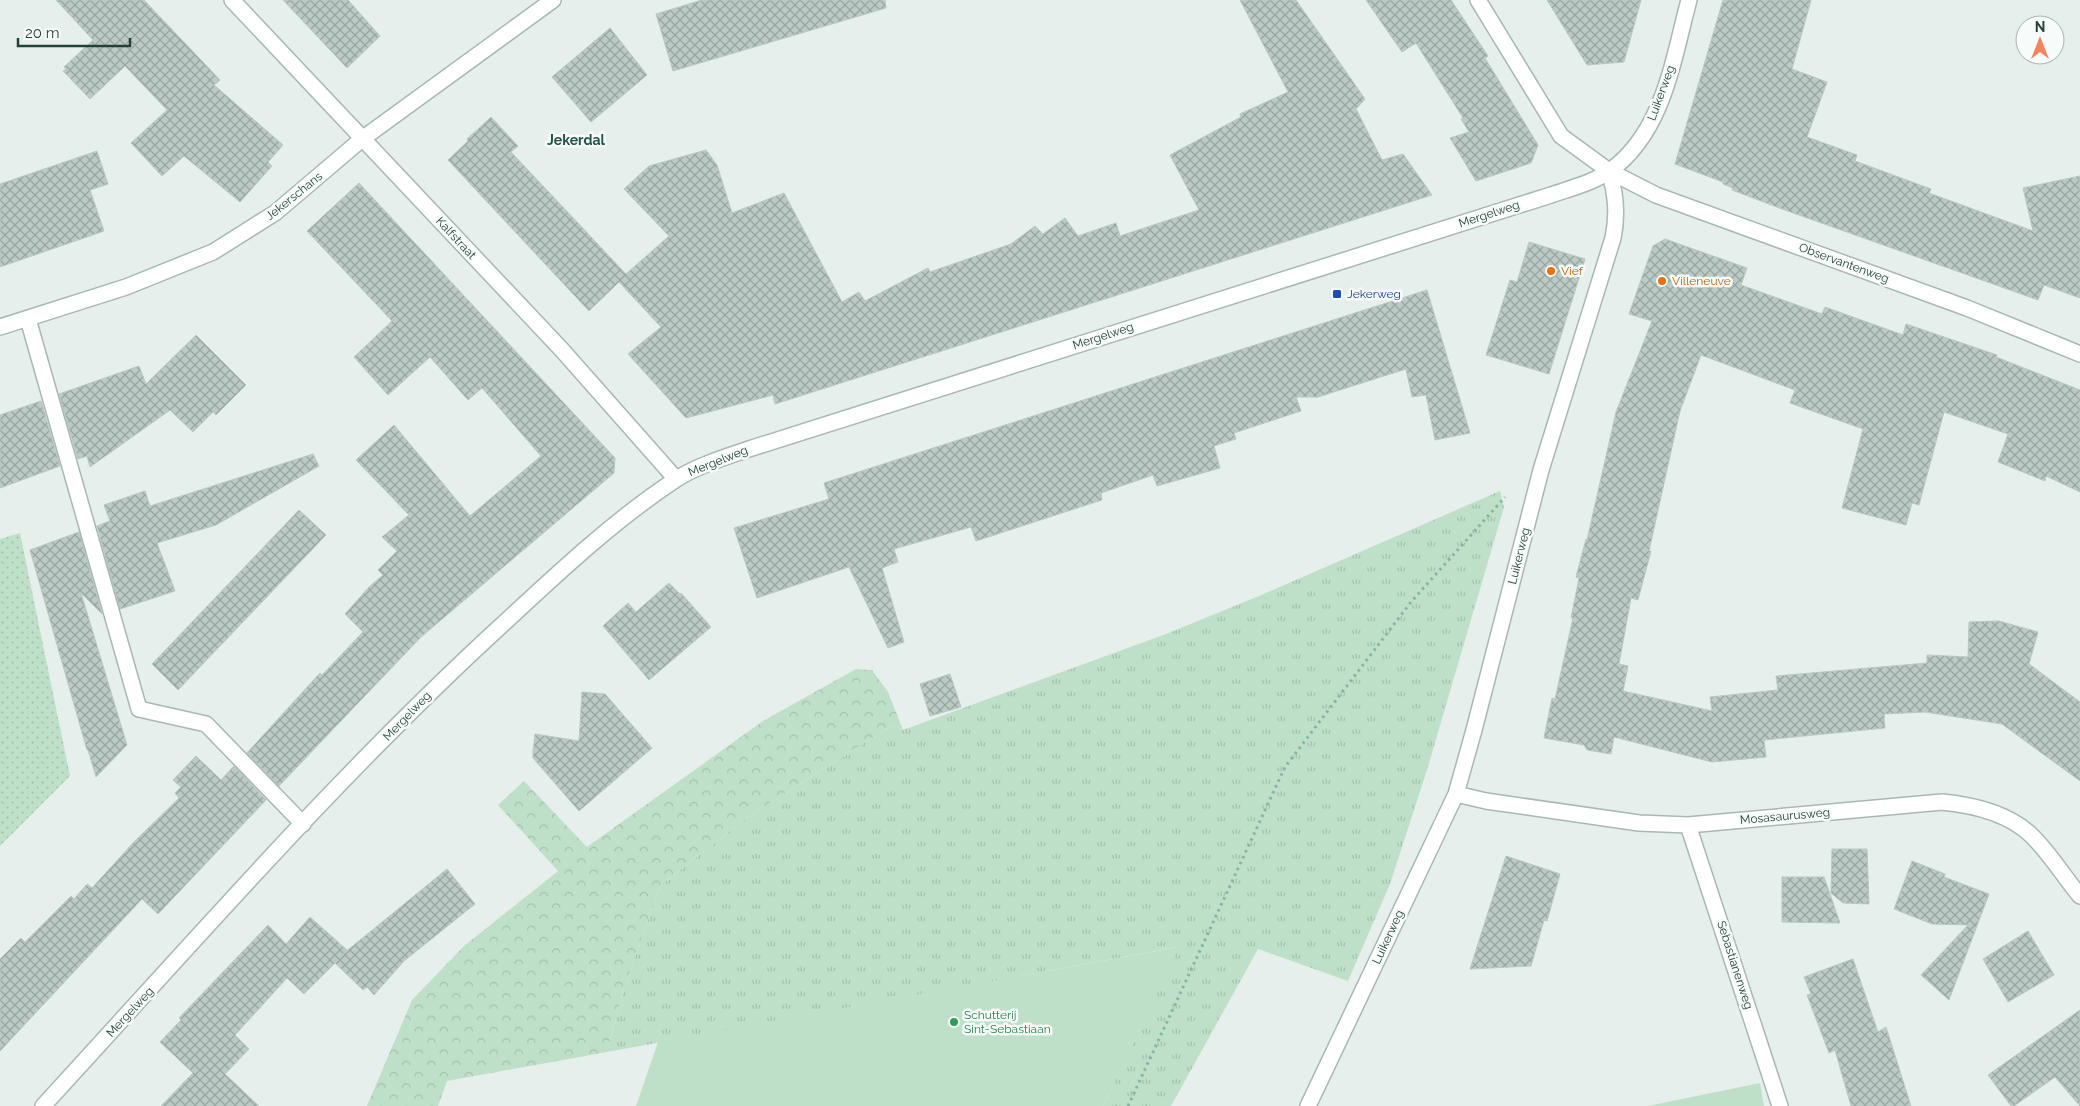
<svg xmlns="http://www.w3.org/2000/svg" width="2080" height="1106" font-family="Raleway,sans-serif">
<style>
.grass{fill:url(#grass-tufts)}
.forest{fill:url(#forest-crowns)}
.park{fill:url(#park-dots)}
.garden{fill:#bfe0c8}
.building{fill:url(#building-cross-hatch);stroke:#b8c9c2}
.lines{fill:none;stroke-linecap:round;stroke-linejoin:round}
.minor-casing{stroke:#a8b8b2;stroke-width:18}
.path{stroke:#86b3a5;stroke-width:3;stroke-dasharray:2.5 4;stroke-linecap:butt}
.minor{stroke:#fff;stroke-width:15}
.food-dot{fill:#e8710a;stroke:#f7fbf9;stroke-width:2}
.transit-dot{fill:#1a4fb4;stroke:#f7fbf9;stroke-width:2}
.leisure-dot{fill:#2e9e5b;stroke:#f7fbf9;stroke-width:2}
.labels{text-anchor:middle;dominant-baseline:central;stroke-width:5;stroke-linejoin:round;paint-order:stroke}
.street-label{font-size:12px;fill:#24423a;stroke:#f7fbf9}
.food-label{font-size:12px;fill:#c56008;stroke:#f7fbf9;text-anchor:start}
.transit-label{font-size:12px;fill:#164399;stroke:#f7fbf9;text-anchor:start}
.leisure-label{font-size:12px;fill:#27864d;stroke:#f7fbf9;text-anchor:start}
.neighbourhood-label{font-size:14px;font-weight:bold;fill:#1f5548;stroke:#f7fbf9}
</style>
<defs>
<pattern id="grass-tufts" width="24" height="20" patternUnits="userSpaceOnUse" patternTransform="scale(1.25)"><rect width="24" height="20" fill="#bfe0c8"/><path d="M3 7l-1-3M5 7V3M7 7l1-3M15 17l-1-3M17 17v-4M19 17l1-3" fill="none" stroke="#a4c1ad"/></pattern>
<pattern id="forest-crowns" width="20" height="18" patternUnits="userSpaceOnUse" patternTransform="scale(1.25)"><rect width="20" height="18" fill="#bfe0c8"/><path d="M2 6a3 3 0 1 1 6 0M12 15a3 3 0 1 1 6 0" fill="none" stroke="#a4c1ad"/></pattern>
<pattern id="park-dots" width="8" height="8" patternUnits="userSpaceOnUse" patternTransform="scale(1.25)"><rect width="8" height="8" fill="#bfe0c8"/><path d="M2 2h.1M6 6h.1" fill="none" stroke="#a4c1ad" stroke-width="1.8" stroke-linecap="round"/></pattern>
<pattern id="building-cross-hatch" width="8" height="8" patternUnits="userSpaceOnUse" patternTransform="scale(1.25)"><rect width="8" height="8" fill="#bbcac4"/><path d="M0 0l8 8M0 8l8-8" fill="none" stroke="#98a6a0"/></pattern>
</defs>
<rect width="100%" height="100%" fill="#e6efeb"/>
<path class="grass" d="M1500,491l4,16 -77,263 -37,114 -42,97 -90,-32 -87,157h-68l75,-159 -571,105 16,-61 37,-105 89,-70 144,-91 10,5 263,-96 93,-38z"/>
<path class="forest" d="M856,669l16,1 16,22 15,38 -10,-5 -144,91 -89,70 -37,105 -16,61 -160,29 -9,25h-71l45,-106 52,-54 94,-75 -60,-66 26,-24 63,66 176,-126z"/>
<path class="park" d="M20,533l50,243 -70,70v-307z"/>
<path class="garden" d="M1179,947l-76,159h-467l22,-64z
M1760,1083l4,23h-116z"/>
<path class="building" d="M56,0h88l76,80 -6,5 69,60 -15,17 4,4 -32,36 -56,-46 -22,20 -31,-33 36,-33 -42,-44 -35,33 -27,-28 3,-2 -2,-2 29,-27z
M283,0h65l32,36 -33,32z
M702,0h183l1,8 -213,63 -17,-57z
M1240,0h56l69,99 -9,10 26,51 21,-6 29,41 -657,209 -2,-9 -87,23 -58,-64 33,-27 -42,-45 -30,29 -141,-151 20,-19 -1,-2 24,-22 27,29 -7,6 115,122 43,-38 -45,-47 25,-23 57,-16 11,15 15,48 52,-20 58,109 17,-10 6,9 63,-33 2,4 81,-28 24,-18 8,8 22,-16 13,18 38,-13 4,13 79,-26 -29,-55 71,-38 -1,-3 48,-22z
M1366,0h85l37,56 -3,2 53,87 -7,18 -55,18 -26,-43 19,-6 -8,-13 2,-1 -47,-75 -14,9z
M1547,0h94l-17,62 -37,3z
M1723,0h88l-19,69 35,13 -20,55 50,18 -2,6 76,28 -2,4 104,38 -10,-43 57,-12v122l-36,-13 -6,15 -256,-91 -50,-19 1,-2 -10,-4v-2l-48,-18z
M610,28l37,47 -56,47 -39,-45z
M97,151l11,33 -18,6 14,41 -104,36v-83z
M359,183l256,275 -1,15 -193,164 -142,149 -32,-33 73,-80 2,2 41,-43 -18,-18 24,-27 14,-12 -5,-5 19,-19 -15,-14 27,-22 -53,-55 38,-35 76,91 71,-60 -59,-68 -14,12 -38,-43 -42,38 -34,-38 38,-36 -85,-90z
M1665,239l82,29 -6,17 81,29 3,-7 78,28 3,-11 91,31 -1,2 84,33v102l-34,-16 -1,5 -47,-19 10,-28 -64,-22 -25,93 -7,-2 -6,22 -64,-17 21,-79 -73,-26 5,-13 -94,-35 -21,56 -31,140h2l-13,49 -7,-2 -12,66 9,2 -5,25 89,20 -2,-14 68,-7 -2,-14 151,-13v-8l41,2 1,-35 30,-1 39,11 -9,32 51,38v79l-78,-57 -77,-12 -41,2 1,14 -121,12 2,17 -54,5 -98,-25 -3,17 -24,-4 -3,-5 -40,-7 8,-40 3,1 18,-81h-2l8,-40 -3,-1 10,-38 1,1 29,-128 36,-91 -23,-7 24,-68z
M1529,242l56,17 -36,115 -63,-19 24,-75 7,2z
M1427,290l43,143 -35,7 -9,-45 -14,2 -6,-28 -88,28h-22l5,14 -67,22 2,6 -22,7 6,22 -63,18 -4,-11 -52,18 1,7 -126,41 -5,-14 -77,22 4,13 -16,6 22,74 -16,6 -39,-81 -92,31 -23,-70 95,-29 -5,-16z
M196,335l50,50 -30,30 -3,-3 -20,20 -23,-22 -80,57 -3,-11 -9,3 -19,-65 80,-28 7,18z
M41,401l19,65 -60,22v-73z
M313,454l6,12 -103,59 -59,18 18,48 -55,18 -23,-83 13,-5 -6,-16 41,-14 5,15z
M299,510l27,25 -148,155 -26,-26z
M79,532l23,82 -21,-21 46,152 -31,32 -8,-27h-1l-57,-200z
M669,583l11,11 1,-1 30,34 -62,53 -46,-54 25,-23 8,9z
M950,674l11,33 -31,9 -10,-32z
M582,692l23,2 47,54 -73,63 -46,-53v-6l2,-18 44,7z
M196,756l25,24 13,-14 32,34 -108,114 -16,-15 -142,152v-92l21,-21 4,4 46,-46 3,3 13,-15 5,4 41,-45 46,-45 -4,-5 6,-6 -8,-7z
M1832,849h35l2,55 -26,-1 -12,-10z
M1506,856l54,18 -13,47 -3,-1 -13,46 -61,3z
M1912,861l33,13 -1,3 45,17 -40,106 -28,-25 47,-50 -36,-1 -38,-15z
M447,869l28,35 -71,57 -30,34 -7,-8 -4,3 -28,-27 -31,31 -17,-16 -52,57 14,14 -24,25 34,32h-98l32,-33 -33,-31 21,-22 -2,-2 89,-93 18,19 24,-27 37,33 -4,4z
M1782,877h42l16,46 -58,-1z
M2028,931l26,44 -46,27 -25,-43z
M1853,959l25,73 8,-5 25,79h-60l-16,-56 -6,3 -22,-58 4,-1 -7,-17z
M2080,1010v96l-25,-29 -41,29h-3l-23,-31z"/>
<g class="lines">
<g class="minor-casing">
<path id="minor" d="M232,0l330,350 114,129
M1478,0l83,136 48,35 47,24 311,113 113,46
M28,319l111,390 67,15 97,100
M0,327l126,-40 87,-35 62,-39 87,-74 191,-139
M1456,794l30,7 153,22 49,2 254,-23c31,3 66,11 89,33 17,16 34,43 49,61
M1688,825l92,281
M43,1106c150,-163 296,-332 460,-482 54,-50 110,-103 172,-144 23,-15 51,-23 77,-32l799,-253c20,-7 42,-12 60,-25 53,-39 62,-111 78,-170
M1308,1106l148,-312 18,-64 67,-260 72,-232c5,-24 3,-44 -4,-67"/>
</g>
<path class="path" d="M1128,1106l157,-339 126,-165 94,-105"/>
<use href="#minor" class="minor"/>
</g>
<g class="food-dot">
<circle cx="1551" cy="271" r="5"/>
<circle cx="1662" cy="281" r="5"/>
</g>
<rect class="transit-dot" x="1332" y="289" width="10" height="10" rx="2.5"/>
<circle class="leisure-dot" cx="954" cy="1022" r="5"/>
<g class="labels">
<g class="street-label">
<text transform="translate(1661 93) rotate(-70)">Luikerweg</text>
<text transform="translate(294 196) rotate(-39)">Jekerschans</text>
<text transform="translate(1489 214) rotate(-18)">Mergelweg</text>
<text transform="translate(456 238) rotate(47)">Kalfstraat</text>
<text transform="translate(1844 263) rotate(20)">Observantenweg</text>
<text transform="translate(1103 336) rotate(-18)">Mergelweg</text>
<text transform="translate(718 461) rotate(-22)">Mergelweg</text>
<text transform="translate(1519 556) rotate(-76)">Luikerweg</text>
<text transform="translate(407 716) rotate(-46)">Mergelweg</text>
<text transform="translate(1785 816) rotate(-5)">Mosasaurusweg</text>
<text transform="translate(1388 937) rotate(-65)">Luikerweg</text>
<text transform="translate(1735 965) rotate(72)">Sebastianenweg</text>
<text transform="translate(130 1012) rotate(-47)">Mergelweg</text>
</g>
<g class="food-label">
<text x="1561" y="271">Vief</text>
<text x="1672" y="281">Villeneuve</text>
</g>
<g class="transit-label">
<text x="1347" y="294">Jekerweg</text>
</g>
<g class="leisure-label">
<text x="964" y="1015">Schutterij<tspan x="964" dy="14">Sint-Sebastiaan</tspan></text>
</g>
<g class="neighbourhood-label">
<text x="576" y="140">Jekerdal</text>
</g>
</g>
<g transform="translate(2040 40)"><circle r="24" fill="#f7fbf9" stroke="#a3b1ad"/>
<path d="M0-4L9 19L0 12L-9 19Z" fill="#f4845f"/>
<text y="-8" font-size="14" font-weight="bold" text-anchor="middle" fill="#24423a">N</text>
</g>
<path d="M18 38v8h112v-8" fill="none" stroke="#24423a" stroke-width="2.5"/>
<text x="25" y="38" font-size="15" fill="#24423a" stroke="#f7fbf9" stroke-width="4" paint-order="stroke">20 m</text>
</svg>
